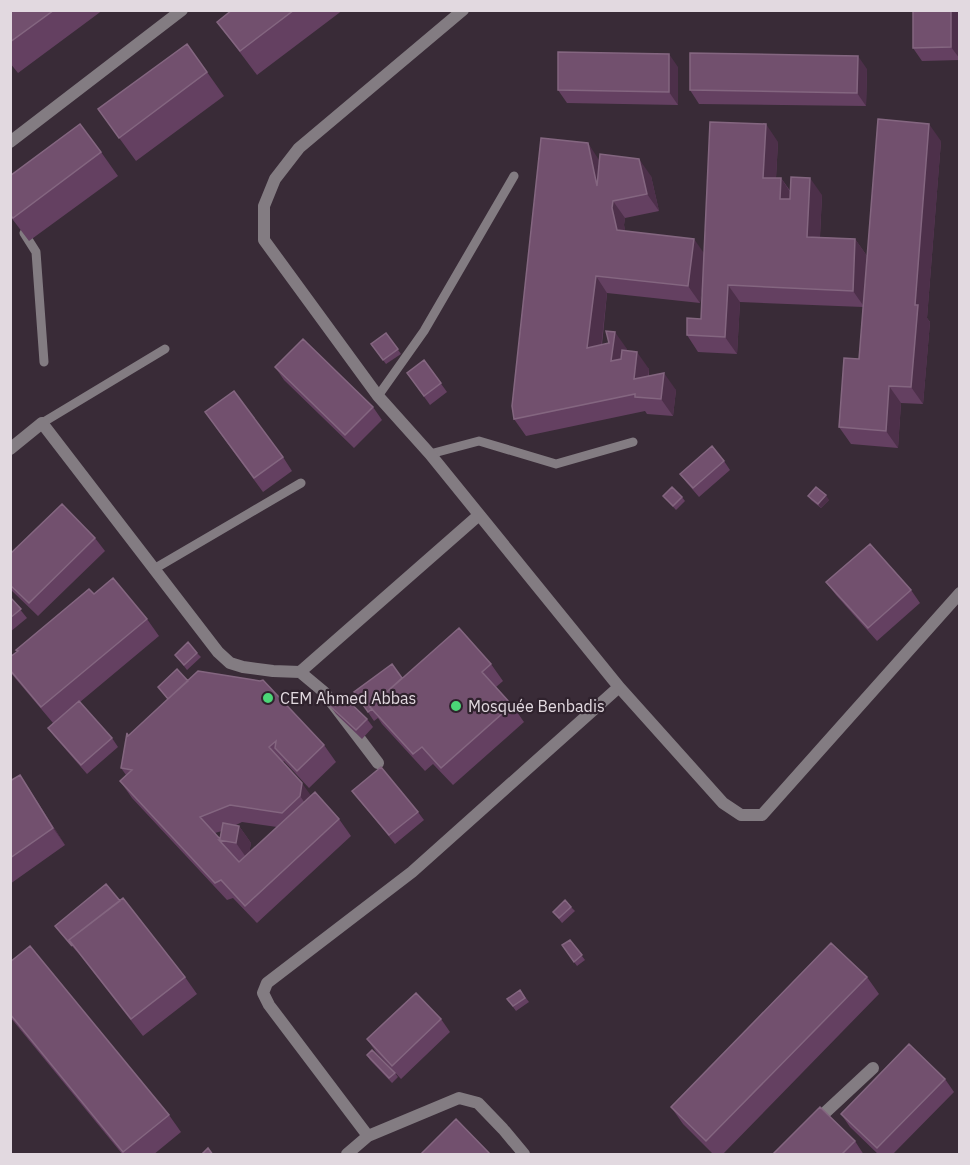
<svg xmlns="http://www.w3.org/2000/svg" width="970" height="1165" font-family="'IBM Plex Sans',sans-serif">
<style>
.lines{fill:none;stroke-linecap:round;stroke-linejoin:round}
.service{stroke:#837c82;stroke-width:9}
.minor{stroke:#837c82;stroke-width:12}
.tertiary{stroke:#837c82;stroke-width:12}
.wall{fill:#644061;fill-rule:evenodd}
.shaded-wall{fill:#4d304a}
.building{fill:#72506e;stroke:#846680;stroke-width:1.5}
.poi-dot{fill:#4bd677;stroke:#2f222d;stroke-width:2}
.labels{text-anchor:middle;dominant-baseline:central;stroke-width:4.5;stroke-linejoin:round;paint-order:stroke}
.poi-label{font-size:16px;fill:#e2d9e0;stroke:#2f222d;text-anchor:start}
</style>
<rect width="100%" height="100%" fill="#392b37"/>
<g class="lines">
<path class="service" d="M24,233l12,19 8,110
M378,396l46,-65 90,-155
M42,423l123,-74
M430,454l49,-13 77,23 77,-22
M154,569l147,-86"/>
<path class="minor" d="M463,10l-164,138 -24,31 -11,27v34l114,156 52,58 189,233 104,116 18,12h21l198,-222
M10,449l32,-26 176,229 12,11 13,4 30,4 27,1 24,20 54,71
M300,672l179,-157
M815,1122l58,-54
M368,1136l-99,-131 -6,-12 4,-10 145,-111 207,-185
M347,1154l21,-18 91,-38 19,5 25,26 21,25"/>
<path class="tertiary" d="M10,142l172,-132"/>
</g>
<path class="wall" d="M10,10h93l-85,63 -8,-10z
M232,10h111l-86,65 -40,-53z
M960,10v50l-38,1 -9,-13z
M678,67v38l-111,-2 -9,-13z
M867,69l-1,37 -167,-2 -9,-14z
M207,72l17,24 -88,65 -38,-52z
M941,141l-14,177 3,4 -7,82 -22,-1 -3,45 -47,-4 -12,-17 20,-68 4,-52 -123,-5 -3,52 -39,-2 -11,-17 14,-16 2,-38 -3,22 -93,-10 -5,52 25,4 -1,1 23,19v7l27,14 -3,26 -26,-2 -2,-3 -119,25 -12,-17 86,-258 51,15 8,35 -34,7 -1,7 1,6 79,22 74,-111 -2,36h5l10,14 31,3 -2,42 35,2 12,17z
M101,152l17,24 -89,65 -19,-25v-40z
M386,333l15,21 -15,10 -15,-20z
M424,360l23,32 -17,13 -23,-32z
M275,367l98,40 9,13 -28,28 -70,-68z
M214,425l69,32 9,14 -29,21z
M724,461l6,9 -31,27 -12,-14 -7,-9z
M663,496l19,1 3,4 -9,9z
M808,496l21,4 -8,8 -10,-8z
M95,538l10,13 -67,65 -28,-27v-35z
M826,582l85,8 9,13 -43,38 -41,-46z
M94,594l53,25 12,17 -79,66 32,36 6,9 -31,27 -33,-38 -6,-8 5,-5 -43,-51v-15z
M10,597l17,21 -17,14z
M197,653l4,4 -14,13 -12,-15z
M491,664l12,17 -7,6 16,18 12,17 -71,63 -20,-21 -8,7 -43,-47 -4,-6 -4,3 -20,-29 48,-14z
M188,681l136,64 12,17 -27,26 -25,-27 -1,1 28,34 28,23 12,17 -94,87 -24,-25 -6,2 -95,-102 -12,-17 6,-6 -5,-7 6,-35 1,3 40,-37 -10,-12zM242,822l35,5 -28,26 2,-10 -12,-17 -3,-1zM222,831l-2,8 -5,-6z
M330,706l37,13 6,8 -11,12 -26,-25z
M20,775l45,70 -55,39v-103z
M352,791l66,21 6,8 -29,24z
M571,907l4,4 -13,12 -9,-11z
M55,926l130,51 12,17 -54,42 -64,-82 -17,-19z
M570,940l15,20 -8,6 -15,-21z
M10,962l159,153 12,17 -28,23h-30l-113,-138z
M867,977l12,17 -157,161h-8l-31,-31 -12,-17z
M520,990l9,12 -13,9 -9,-12z
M441,1019l9,13 -49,47 -25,-27 -9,-13z
M367,1055l28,18 3,4 -6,6 -22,-23z
M945,1079l9,13 -62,63h-13l-29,-28 -9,-13z
M855,1141l9,14h-92z"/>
<path class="shaded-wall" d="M951,10h9v49l-9,-12z
M669,54l9,13v38l-9,-13z
M858,56l9,13 -1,37 -9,-13z
M766,124l12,18 -3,53 -12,-17z
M929,124l12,17 -14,177 3,4 -7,82 -12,-17 4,-82z
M588,143l11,17 -2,26z
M639,159l12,17 8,35 -12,-17z
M781,178l11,17v21l-12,-17z
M810,178l12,17 -3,59 -12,-17z
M613,201l12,17 -1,7 5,22 -12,-17 -5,-22z
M694,239l12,17 -6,47 -12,-17z
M855,239l12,17 -2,52 -12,-17z
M596,276l11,17 -8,72 -12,-17z
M728,285l12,17 -3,52 -12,-17z
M615,332l12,17 -4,30 -12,-18z
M637,352l12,17 -3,27 -12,-17z
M664,373l12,17 -3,26 -12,-17z
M889,386l12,17 -3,45 -12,-17z
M826,495l3,5 -8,8 -3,-4z
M20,775l11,17 34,53 -12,-17z
M302,783l12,17 -2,13 -12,-17z
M239,826l12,17 -3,17 -12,-17z"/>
<path class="building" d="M10,10h44l-44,32z
M232,10h62l-54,41 -23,-29z
M913,10h38v37l-38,1z
M187,44l20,28 -88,66 -21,-29z
M558,52l111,2v38l-111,-2z
M690,53l168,3 -1,37 -167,-3z
M878,119l51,5 -14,181h3l-7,82 -22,-1 -3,45 -47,-4 5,-69 15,1z
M710,122l56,2 -3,54h18l-1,21h10l1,-22 19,1 -3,59 48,2 -2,52 -125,-6 -3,52 -38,-2v-17l14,1z
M80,124l21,28 -88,66 -3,-3v-39z
M541,138l47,5 9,43 3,-32 39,5 8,35 -34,7 -1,7 5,22 77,9 -6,47 -92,-10 -9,72 22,-5 -3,-12 9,1 -4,29 10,-2 1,-9 15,2 -3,27 30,-6 -3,26 -26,-2v-3l-121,25 -2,-13z
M386,333l12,16 -15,11 -12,-16z
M303,339l70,68 -28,28 -70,-68z
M424,360l17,23 -17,13 -17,-23z
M234,391l49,66 -29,21 -49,-66z
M712,446l12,15 -31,27 -13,-14z
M672,487l10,10 -9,9 -10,-10z
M816,487l10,8 -8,9 -10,-8z
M62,504l33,34 -66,65 -19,-18v-31z
M870,544l41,46 -43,38 -42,-46z
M113,578l34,41 -106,88 -31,-37v-13l8,-6 -2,-1 73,-61 5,5z
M10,597l11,12 -11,9z
M459,628l32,36 -9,8 30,33 -71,63 -19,-21 -9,7 -43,-47z
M188,642l9,11 -13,12 -9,-10z
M392,664l10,14 -32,29 2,2 -4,3 -14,-20z
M177,669l11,12 -20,18 -10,-12z
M198,671l62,10 3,-1 61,65 -27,26 -22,-23 1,-7 -7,6 33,36 -2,13 -18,17 -52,-8 -30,12 20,22 3,-16 16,3 -3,17 -17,-3 20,22 76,-70 24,27 -94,87 -24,-26 -6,3 -95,-102 12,-11 -11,-2 6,-35 1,3z
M341,694l26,25 -11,11 -26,-24z
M79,701l33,37 -31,27 -33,-37z
M381,767l37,45 -29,23 -37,-44z
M20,775l33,53 -43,30v-77z
M106,884l14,17 -51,39 3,6 -17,-20z
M123,898l62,79 -54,42 -62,-79z
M565,900l6,7 -12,11 -6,-6z
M570,940l12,15 -8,7 -12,-17z
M831,943l36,34 -161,164 -35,-34z
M30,946l139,169 -46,37 -113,-138v-52z
M520,990l5,8 -12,8 -6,-7z
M416,993l25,26 -49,47 -25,-27z
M909,1044l36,35 -68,69 -36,-34z
M372,1050l23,23 -6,5 -22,-23z
M820,1107l35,34 -14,14h-69z
M456,1119l35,36h-71z
M208,1148l5,7h-12z"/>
<g class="poi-dot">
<circle cx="268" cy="698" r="6"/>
<circle cx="456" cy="706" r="6"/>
</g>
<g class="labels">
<g class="poi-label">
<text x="280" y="698">CEM Ahmed Abbas</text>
<text x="468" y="706">Mosquée Benbadis</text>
</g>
</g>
<rect width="970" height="1165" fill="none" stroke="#e2d9e0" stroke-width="24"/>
</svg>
